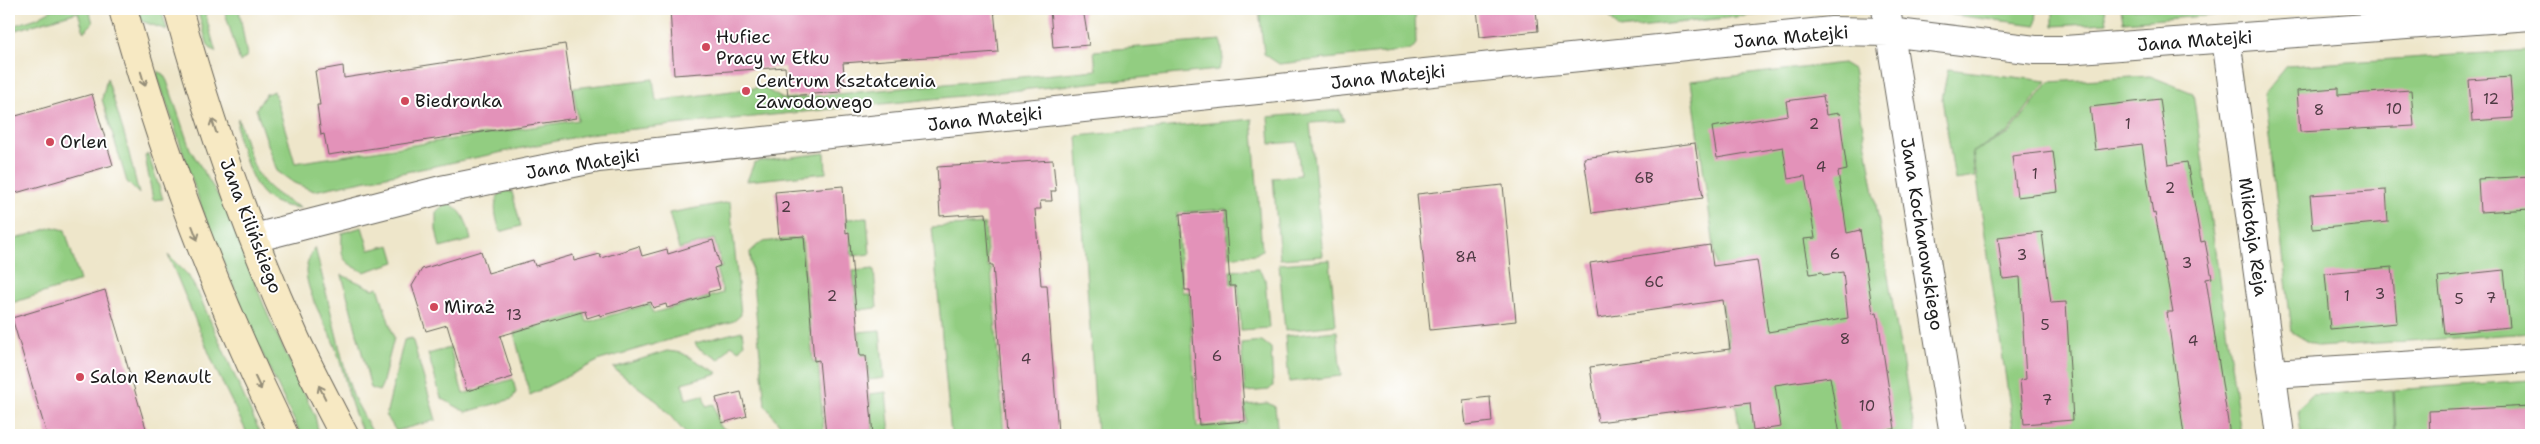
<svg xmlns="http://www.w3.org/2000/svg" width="2540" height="444" font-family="'Shantell Sans',sans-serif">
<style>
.green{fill:#92cd81;stroke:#57744e}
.building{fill:#e392b9}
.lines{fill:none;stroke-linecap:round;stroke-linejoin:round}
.street-casing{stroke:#666359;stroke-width:30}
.secondary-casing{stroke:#666359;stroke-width:30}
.street{stroke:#fff;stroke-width:28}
.secondary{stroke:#f7e9c3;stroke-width:28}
.oneway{stroke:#948d78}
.poi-dot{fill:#d1495b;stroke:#fff;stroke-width:2}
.labels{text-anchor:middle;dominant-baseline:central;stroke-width:4;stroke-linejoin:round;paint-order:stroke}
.number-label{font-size:15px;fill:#4e3a43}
.poi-label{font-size:18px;fill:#1c1c1c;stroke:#fff;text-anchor:start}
.street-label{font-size:18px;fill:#1c1c1c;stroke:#fff}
</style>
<rect width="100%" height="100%" fill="#fff"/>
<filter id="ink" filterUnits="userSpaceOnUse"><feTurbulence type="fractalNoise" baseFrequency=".02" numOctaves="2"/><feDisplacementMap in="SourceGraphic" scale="10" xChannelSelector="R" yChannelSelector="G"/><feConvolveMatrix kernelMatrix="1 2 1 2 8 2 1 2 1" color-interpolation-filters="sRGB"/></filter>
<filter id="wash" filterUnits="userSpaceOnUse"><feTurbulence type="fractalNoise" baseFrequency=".0096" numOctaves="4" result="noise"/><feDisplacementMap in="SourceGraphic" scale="20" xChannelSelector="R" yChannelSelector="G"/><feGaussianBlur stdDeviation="1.12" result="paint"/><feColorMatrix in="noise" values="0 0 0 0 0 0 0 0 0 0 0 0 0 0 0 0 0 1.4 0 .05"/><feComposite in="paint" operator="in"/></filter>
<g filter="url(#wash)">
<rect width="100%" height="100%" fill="#eee6ca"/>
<path class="green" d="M53,9h36l4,14 -9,9 -6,-20 -69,20v-5l28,-9z
M138,9h23l6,21 -26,-9z
M197,9h7l12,44 -8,-7z
M224,9h15l8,47 -7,6z
M1259,9h156l1,35 -5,6 -132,14 -15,-10z
M1613,9h200l-194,20 -10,-13z
M1940,9h97l-1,16 -83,-10z
M2053,9h52l2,14 -54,3z
M2121,9h150l1,2 -149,11z
M1221,40l2,20 -5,10 -623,63 -281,58 -20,-8 -17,-12 -21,-62 10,-15 8,-3 21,72 283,-43 -5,-32 80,-9 3,22 106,-14 21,12 313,-29 -2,-19z
M2531,50v283l-214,14 -25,-15 -28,-238 23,-28z
M1843,63l10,6 62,366h-175l-49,-354z
M1948,69l99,12 -39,52 -36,19 3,25 -20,3 -13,-81z
M158,71l5,3 4,7 23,68 34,56 43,108 48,103 4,19h-18l-49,-103 -49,-120 -46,-137z
M2150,76l43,17 48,342h-227l-41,-283 36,-18 40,-52z
M107,78l18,59 14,57 -12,-12 -25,-83z
M1340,110l4,11 -34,2 13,133 -43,3 -7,-81 27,-3 -3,-33 -27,2 -2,-27z
M238,118c17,49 13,65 63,90 -36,-2 -45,-18 -56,-49 -6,-16 -10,-24 -7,-41z
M1252,119l10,131 -6,4 -27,3 -3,-48 -49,4 5,79h7l8,135 49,-4 -1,-18 23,-2 7,4 3,28h-181l-20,-299z
M825,153l1,20 -79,8 7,-18 6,-2z
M148,154l15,45 -10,1 -8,-44z
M502,190l10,2 9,34 -21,6c-4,-15 -9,-29 2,-42z
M730,202l11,113 -7,6 -134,39 -70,35 -16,-62 70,-20 3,9 63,-18 3,9 70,-20 -7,-24 6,-2 -8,-28 -35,10 -10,-36z
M450,204c15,8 17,20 21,36l-31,8 -4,-19v-17l5,-5z
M867,218l3,36 -18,2 -6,-37z
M985,224l3,43h3l13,168h-53l-19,-208z
M53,227l12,3 15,51 -71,23v-63z
M362,227l7,23 21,-5 5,17 -31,10c-24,-12 -23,-13 -22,-39z
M802,238l11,124h5l6,73h-37l-22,-30 -15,-153 11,-10z
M315,247l32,131 7,20 20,37h-9c-15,-25 -18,-52 -27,-80 -8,-26 -30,-56 -32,-83 0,-9 5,-17 9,-25z
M168,255l20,20 10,18 63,142h-13l-31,-63z
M1330,260l6,65 -51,6 -6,-67z
M874,269l3,39 -20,2 -4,-39z
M1258,269l7,9 4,50 -28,2 -3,-46h-7l-1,-13z
M342,275l31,14 5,-2 16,51 -12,47 -3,6 -8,-3z
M880,330l4,48 -15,2 -2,-25h-6l-2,-23z
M742,331l2,13 -5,6 -8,-5 -12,15 -21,-12 -3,-5z
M1337,331l4,45 -52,6 -4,-46z
M412,338l24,82 -40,11 -10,-16 18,-75z
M1262,341l9,7 2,38 -4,4 -24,2 -4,-49z
M450,348l13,46 50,-15 3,13 -4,7 -46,13 -25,-14 -13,-44z
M667,351l15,2 36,20 -36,10 4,16 17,-4 3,11 8,-2 5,22 17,9h-49l-29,-33 -45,-34z
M2531,380v55h-135l-2,-45z
M2393,390l2,45h-94l-3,-25 14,-15z
M886,392l4,43h-17l-3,-41z"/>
<g id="blocks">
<path class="building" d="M670,9h324l4,43 -155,11 2,22 -6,1 1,6 -52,4 -3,-29 -111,8z
M1050,9h33l6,36 -36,3z
M1477,9h59l2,22 -58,6z
M565,44l11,74 -248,37 -4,-21 -3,1 -4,-30h3l-5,-34 28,-5 1,12z
M2510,77l3,41 -41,3 -3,-41z
M2338,88v7l73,-5 3,36 -114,6 -3,-41z
M92,94l21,71 -104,30v-77z
M1823,96l3,19 13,-2 8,57 -9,2 9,61 13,-3 13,83 4,-1 18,117 -34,6h-21l-10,-58 -55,8 6,42 -28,4 -3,-28 -152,19 -8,-55 140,-18 -7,-49 -125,18 -8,-55 120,-18 3,21 44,-6 11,72 80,-14 -5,-46 -20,3 -1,-3 -12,2 -6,-35 11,-1 -10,-62 -17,3 -5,-32 -66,11 -5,-31 76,-12 -2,-14z
M2160,99l9,66 18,-3 14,80 4,-1 7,37 -6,1 24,156h-46l-17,-123h6l-18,-99 -2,1 -11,-70 -47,6 -5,-43z
M1695,143l8,55 -111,15 -8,-55z
M2053,151l5,41 -41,5 -5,-41z
M1053,160l3,31h-5l1,10h-12l1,8h-6l6,76h6l11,148 -52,2 -13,-170h-3l-4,-52 -46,3 -3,-49z
M2531,176v33l-51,3 -2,-33z
M1503,185l13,136 -86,9 -13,-136z
M843,186l3,47 3,-1 11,124h6l7,79h-47l-7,-75 -5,1 -10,-125 -25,2 -4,-46z
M2386,190l2,32 -75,7 -3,-34z
M1225,211l5,75h5l10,135 -46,4 -9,-135h-5l-5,-76z
M2042,232l9,71 15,-1 7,118 -49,4 -4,-44 6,-1 -6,-102 -17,2 -5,-42z
M713,240l7,26 -6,2 6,21 -12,3 1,4 -42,12 -1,-4 -13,4 -2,-6 -51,14v-2l-13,4 -2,-7 -85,25 13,41 -46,14 -20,-66 -21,6 -14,-45 10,-17 59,-18 7,22 45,-13 2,6 38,-11 1,6 26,-7 1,4 38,-12 3,10 25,-7 1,5z
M2392,267l5,56 -67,6 -5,-56z
M2504,270l6,57 -66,6 -6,-56z
M105,290l43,145h-101l-35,-117z
M741,392l6,24 -25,7 -6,-25z
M1490,397l2,25 -26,3 -3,-25z
M2531,406v29h-101l-1,-24z"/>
</g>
</g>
<g filter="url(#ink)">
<use href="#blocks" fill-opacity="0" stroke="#666359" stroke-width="1"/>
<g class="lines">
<g class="street-casing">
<path id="street" d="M1886,9l68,426
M2226,39l54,396
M254,238l187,-48 157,-32 1234,-127 57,1 146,18h30l466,-34
M2272,374l259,-16"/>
</g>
<g class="secondary-casing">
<path id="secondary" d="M123,9c40,147 94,289 161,426
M178,9c31,112 70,225 118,331 15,32 32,64 48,95"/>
</g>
<use href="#street" class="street"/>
<use href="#secondary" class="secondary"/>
</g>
<defs><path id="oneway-shaft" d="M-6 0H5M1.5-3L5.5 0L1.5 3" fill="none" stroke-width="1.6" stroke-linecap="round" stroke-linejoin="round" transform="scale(1.25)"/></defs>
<g class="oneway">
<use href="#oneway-shaft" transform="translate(143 79) rotate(73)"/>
<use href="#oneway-shaft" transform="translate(214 126) rotate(-109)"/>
<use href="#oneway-shaft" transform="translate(195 233) rotate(69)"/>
<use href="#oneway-shaft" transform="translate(258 383) rotate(65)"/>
<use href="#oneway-shaft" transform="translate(322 392) rotate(-116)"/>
</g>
</g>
<g class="poi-dot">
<circle cx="706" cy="47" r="5"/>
<circle cx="746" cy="91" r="5"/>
<circle cx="405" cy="101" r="5"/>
<circle cx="50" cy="142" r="5"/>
<circle cx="434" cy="307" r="5"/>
<circle cx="80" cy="377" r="5"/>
</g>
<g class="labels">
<g class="number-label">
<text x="2491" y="99">12</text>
<text x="2394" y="109">10</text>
<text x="2319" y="110">8</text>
<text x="1814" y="124">2</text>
<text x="2128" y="124">1</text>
<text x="1821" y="167">4</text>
<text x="2035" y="174">1</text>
<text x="1644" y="178">6B</text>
<text x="2170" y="188">2</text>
<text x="786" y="207">2</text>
<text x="1835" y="254">6</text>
<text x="2022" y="255">3</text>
<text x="1466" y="257">8A</text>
<text x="2187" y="263">3</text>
<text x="1654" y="282">6C</text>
<text x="2380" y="294">3</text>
<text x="832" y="296">2</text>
<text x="2347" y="296">1</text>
<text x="2491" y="298">7</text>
<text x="2459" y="299">5</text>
<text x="514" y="315">13</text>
<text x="2045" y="325">5</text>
<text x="1845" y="339">8</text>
<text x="2193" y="341">4</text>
<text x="1217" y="356">6</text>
<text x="1026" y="359">4</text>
<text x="2047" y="400">7</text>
<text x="1867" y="406">10</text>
</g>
<g class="poi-label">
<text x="716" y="37">Hufiec<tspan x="716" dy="21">Pracy w Ełku</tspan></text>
<text x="756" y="81">Centrum Kształcenia<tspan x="756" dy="21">Zawodowego</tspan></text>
<text x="415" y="101">Biedronka</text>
<text x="60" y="142">Orlen</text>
<text x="444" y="307">Miraż</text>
<text x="90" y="377">Salon Renault</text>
</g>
<g class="street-label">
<text transform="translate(1791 37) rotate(-5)">Jana Matejki</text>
<text transform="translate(2195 41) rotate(-4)">Jana Matejki</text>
<text transform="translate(1388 77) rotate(-6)">Jana Matejki</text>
<text transform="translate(985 119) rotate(-6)">Jana Matejki</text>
<text transform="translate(583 164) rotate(-9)">Jana Matejki</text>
<text transform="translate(251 226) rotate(69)">Jana Kilińskiego</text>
<text transform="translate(1922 234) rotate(81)">Jana Kochanowskiego</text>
<text transform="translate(2253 237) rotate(82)">Mikołaja Reja</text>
</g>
</g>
<rect width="2540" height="444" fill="none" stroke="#fff" stroke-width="30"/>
</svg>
